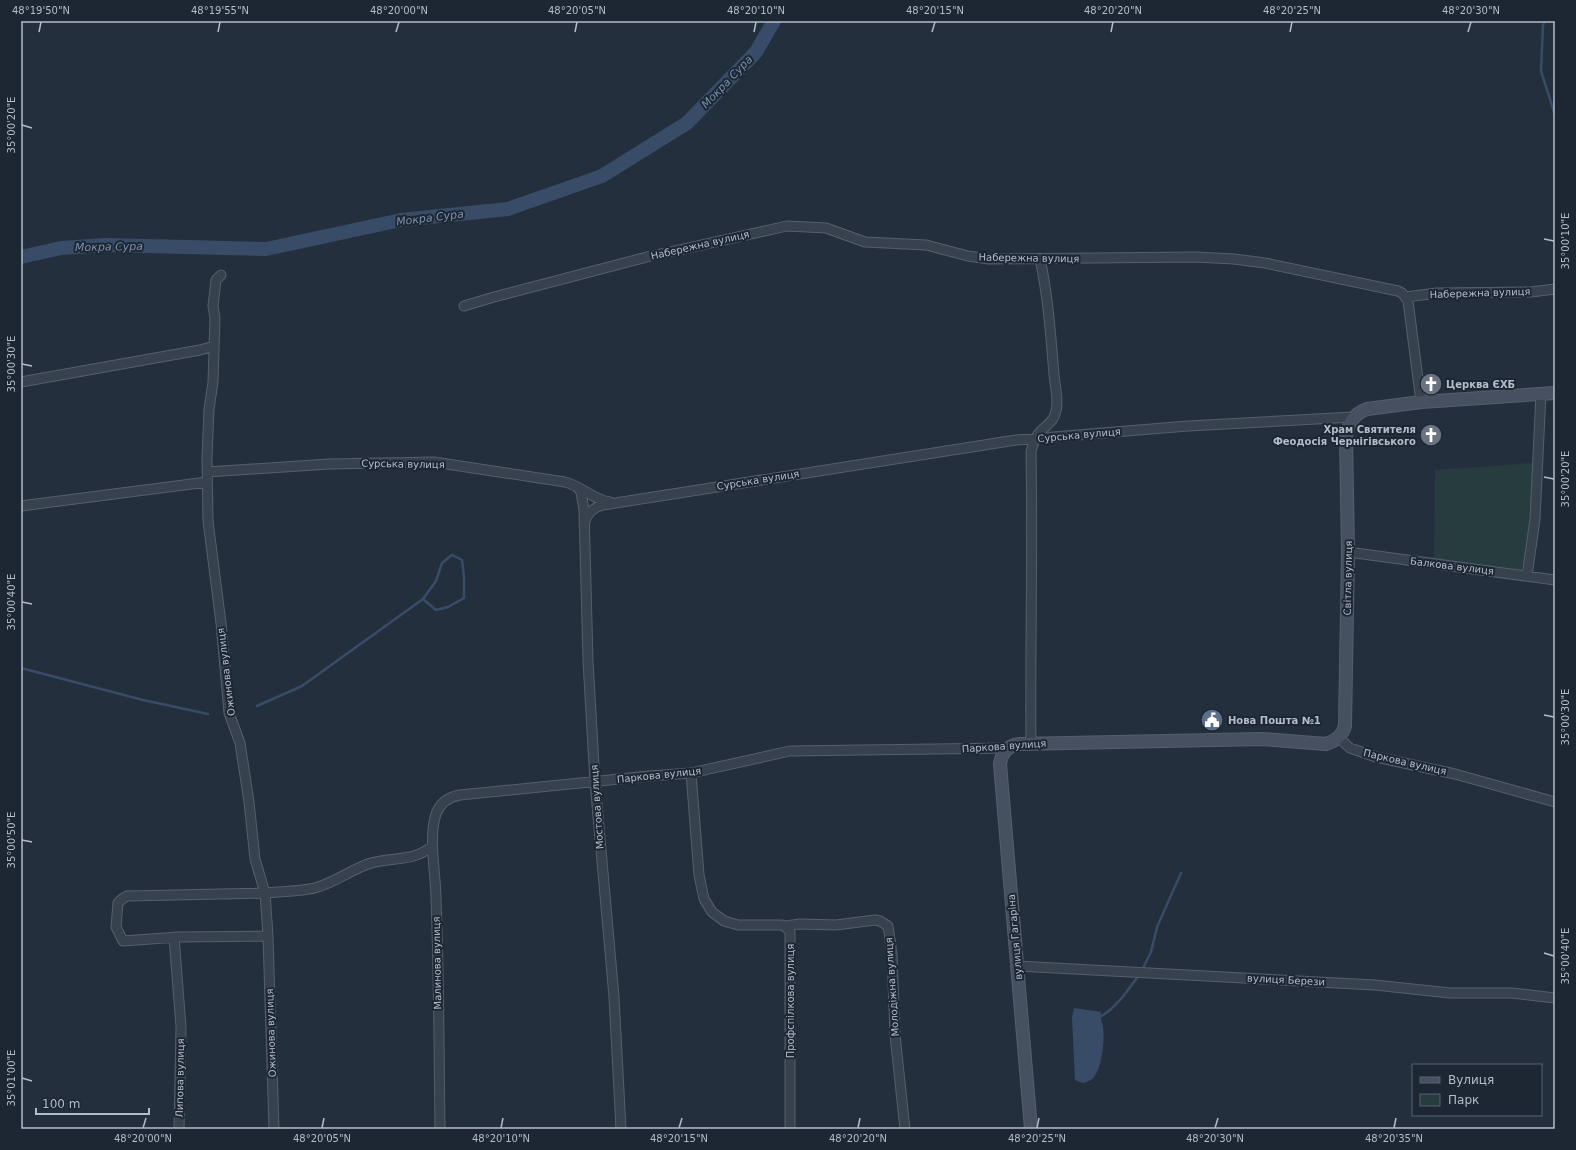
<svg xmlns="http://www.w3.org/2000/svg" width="1576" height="1150" font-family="'DejaVu Sans',sans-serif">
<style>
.green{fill:#263c3f}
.water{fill:#394c67}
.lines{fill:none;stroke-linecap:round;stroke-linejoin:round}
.stream{stroke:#394c67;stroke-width:2.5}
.river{stroke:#394c67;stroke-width:14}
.street-casing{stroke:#565f6c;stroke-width:11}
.secondary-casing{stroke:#565f6c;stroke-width:14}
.street{stroke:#38414e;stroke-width:9}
.secondary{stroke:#465061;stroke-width:12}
.ticks{fill:none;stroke:#b4bcc9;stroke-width:1.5}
.labels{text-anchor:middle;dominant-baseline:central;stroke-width:4;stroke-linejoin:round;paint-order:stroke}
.street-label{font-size:10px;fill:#b4bcc9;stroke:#1d2633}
.poi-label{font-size:10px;font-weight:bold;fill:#b4bcc9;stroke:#1d2633;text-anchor:start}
.water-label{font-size:11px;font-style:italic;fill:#7c92b1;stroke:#1d2633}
.neatline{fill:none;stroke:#b4bcc9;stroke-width:1.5}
.ticks-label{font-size:10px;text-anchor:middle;fill:#b4bcc9}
</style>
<rect width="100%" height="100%" fill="#242f3e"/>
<path class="green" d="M1532,463l2,16 -9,93 -91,-13 1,-89z"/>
<path class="water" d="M1074,1008l27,4c-1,6 1,10 2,15 2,13 -1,40 -9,50 -2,3 -7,5 -11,6l-8,-3 -3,-63z"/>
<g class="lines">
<path class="stream" d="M1545,21l-2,4 -2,46 14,44
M21,668l122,32 65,14
M257,706l45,-20 121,-87 13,-18 6,-18 10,-8 10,5 2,17v21l-16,9 -12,3 -13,-11
M1142,970l9,-18 6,-25 24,-54
M1100,1017c17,-10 28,-27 39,-42"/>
<path class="river" d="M21,257l40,-9 45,-3 160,4 135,-29 107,-11 94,-33 85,-53 69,-71 18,-31"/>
<g class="street-casing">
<path id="street" d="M221,275l-5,5 -3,26 2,12 -2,64 -4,27 -2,48 1,64 13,102 8,90 11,30 9,59 6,57 10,34 -138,3 -5,3 -4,4 -2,24 7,14 55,-4 90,-1 -3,-43c16,-2 38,-1 53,-6 17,-5 33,-17 50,-23 23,-8 45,-1 64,-18
M1406,297l31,-4 94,-1 24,-3
M464,306l30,-9 153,-40 140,-31 39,2 39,14 61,3 42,11 21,3 206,-2 39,2 31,4 133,28 4,2 6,8 13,101
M21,382l179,-32 14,-4
M207,472l122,-8 105,-2 131,20c17,4 28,18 45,20
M577,487l4,5 3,18 4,151 7,121 19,215 7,132
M21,506l186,-24
M584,526c2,-12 8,-18 19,-21l413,-65 172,-14 165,-9
M1348,552l207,28
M1527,576l8,-57 6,-126
M1339,738l11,10 26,9 79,17 100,28
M1031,744c-1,-97 2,-195 0,-292 2,-8 4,-16 11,-22 6,-6 12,-9 14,-19 3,-11 -1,-25 -2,-36 -3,-37 -6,-80 -14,-116
M691,773l8,102 5,24 8,13 12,9 14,4h44l5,3 3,5v196
M785,926l15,-2 36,1 39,-5 5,1 8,5 4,28 3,81 10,94
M268,936l6,193
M174,937l7,90 -2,102
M1017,966l358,19 75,8h62l43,5
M440,1129c-1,-77 -1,-153 -4,-230 0,-25 -8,-61 0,-85 4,-11 12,-17 24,-19l189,-19 42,-3 99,-22 218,-3"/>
</g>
<g class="secondary-casing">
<path id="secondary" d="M1031,1129l-31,-365c2,-12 8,-18 19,-20l243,-5 64,5c10,-3 16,-8 19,-18l3,-174 -2,-116c3,-14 8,-22 21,-27l54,-7 134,-9"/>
</g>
<use href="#street" class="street"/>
<use href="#secondary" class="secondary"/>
</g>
<path class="ticks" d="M39,32l2,-10M218,32l2,-10M396,32l3,-10M575,32l2,-10M754,32l2,-10M932,32l3,-10M1111,32l2,-10M1290,32l2,-10M1468,32l3,-10M22,125l10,3M1544,239l10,2M22,364l10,2M1544,477l10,2M22,602l10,2M1544,715l10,2M22,840l10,2M1544,953l10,3M22,1078l10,3M143,1128l3,-10M322,1128l2,-10M501,1128l2,-10M679,1128l3,-10M858,1128l2,-10M1037,1128l2,-10M1215,1128l3,-10M1394,1128l2,-10"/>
<defs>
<g id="church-disc" transform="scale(1.15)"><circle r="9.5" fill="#6b7280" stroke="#1d2633"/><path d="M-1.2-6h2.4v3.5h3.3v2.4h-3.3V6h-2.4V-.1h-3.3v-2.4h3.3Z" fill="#fff"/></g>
<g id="civic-disc" transform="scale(1.15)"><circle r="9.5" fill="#5c6f8a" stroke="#1d2633"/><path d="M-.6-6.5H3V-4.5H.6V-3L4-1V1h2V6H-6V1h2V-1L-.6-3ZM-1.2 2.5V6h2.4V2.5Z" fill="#fff"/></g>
</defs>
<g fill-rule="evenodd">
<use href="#church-disc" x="1431" y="384"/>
<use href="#church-disc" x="1431" y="435"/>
<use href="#civic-disc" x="1212" y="720"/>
</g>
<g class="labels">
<g class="street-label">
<text transform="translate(700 245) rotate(-13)">Набережна вулиця</text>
<text transform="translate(1029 258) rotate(1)">Набережна вулиця</text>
<text transform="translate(1480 293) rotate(-2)">Набережна вулиця</text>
<text transform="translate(1079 435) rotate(-5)">Сурська вулиця</text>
<text transform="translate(403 464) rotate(1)">Сурська вулиця</text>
<text transform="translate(758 480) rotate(-9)">Сурська вулиця</text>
<text transform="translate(1452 566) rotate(7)">Балкова вулиця</text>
<text transform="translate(1348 578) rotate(-89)">Світла вулиця</text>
<text transform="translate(226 672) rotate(-97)">Ожинова вулиця</text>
<text transform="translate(1004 746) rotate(-4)">Паркова вулиця</text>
<text transform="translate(1405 762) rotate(13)">Паркова вулиця</text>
<text transform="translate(659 775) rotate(-6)">Паркова вулиця</text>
<text transform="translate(597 807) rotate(-94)">Мостова вулиця</text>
<text transform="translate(1015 937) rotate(-95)">вулиця Гагаріна</text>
<text transform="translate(437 963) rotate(-91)">Малинова вулиця</text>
<text transform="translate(1286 980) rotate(3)">вулиця Берези</text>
<text transform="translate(892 987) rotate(-94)">Молодіжна вулиця</text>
<text transform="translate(790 1001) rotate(-90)">Профспілкова вулиця</text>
<text transform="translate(271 1033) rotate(-92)">Ожинова вулиця</text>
<text transform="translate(180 1078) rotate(-89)">Липова вулиця</text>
</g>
<g class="poi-label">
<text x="1446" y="384">Церква ЄХБ</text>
<text x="1416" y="429" text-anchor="end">Храм Святителя<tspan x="1416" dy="12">Феодосія Чернігівського</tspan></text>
<text x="1228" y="720">Нова Пошта №1</text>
</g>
<g class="water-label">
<text transform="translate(727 82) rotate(-46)">Мокра Сура</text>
<text transform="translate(430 218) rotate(-7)">Мокра Сура</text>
<text transform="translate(109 247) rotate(-1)">Мокра Сура</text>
</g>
</g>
<rect width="1576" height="1150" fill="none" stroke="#1d2633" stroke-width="44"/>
<rect x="1412" y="1064" width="130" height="52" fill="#1d2633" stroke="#59626f"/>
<rect x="1420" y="1077" width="20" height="6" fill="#465061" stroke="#59626f"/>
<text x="1448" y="1084" font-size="12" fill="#b4bcc9">Вулиця</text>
<rect x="1420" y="1094" width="20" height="12" fill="#263c3f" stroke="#59626f"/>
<text x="1448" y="1104" font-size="12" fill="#b4bcc9">Парк</text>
<path d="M36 1108v6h113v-6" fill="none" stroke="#b4bcc9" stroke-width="2"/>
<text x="42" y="1108" font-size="12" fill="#b4bcc9" stroke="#1d2633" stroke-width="3" paint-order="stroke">100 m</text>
<rect x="22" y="22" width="1532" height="1106" class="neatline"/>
<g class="ticks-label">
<text x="41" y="14">48°19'50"N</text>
<text x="220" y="14">48°19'55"N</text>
<text x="399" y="14">48°20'00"N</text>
<text x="577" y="14">48°20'05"N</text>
<text x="756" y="14">48°20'10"N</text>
<text x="935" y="14">48°20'15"N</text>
<text x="1113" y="14">48°20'20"N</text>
<text x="1292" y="14">48°20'25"N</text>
<text x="1471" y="14">48°20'30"N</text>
<text transform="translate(11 125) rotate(-90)" y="4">35°00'20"E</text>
<text transform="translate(1565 241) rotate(-90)" y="4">35°00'10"E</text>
<text transform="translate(11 364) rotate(-90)" y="4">35°00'30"E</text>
<text transform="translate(1565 479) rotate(-90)" y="4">35°00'20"E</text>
<text transform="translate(11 602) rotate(-90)" y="4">35°00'40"E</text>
<text transform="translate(1565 717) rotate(-90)" y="4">35°00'30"E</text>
<text transform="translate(11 840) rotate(-90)" y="4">35°00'50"E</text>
<text transform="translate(1565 956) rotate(-90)" y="4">35°00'40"E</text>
<text transform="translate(11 1078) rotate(-90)" y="4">35°01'00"E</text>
<text x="143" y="1142">48°20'00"N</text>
<text x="322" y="1142">48°20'05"N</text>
<text x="501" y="1142">48°20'10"N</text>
<text x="679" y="1142">48°20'15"N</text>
<text x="858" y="1142">48°20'20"N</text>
<text x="1037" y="1142">48°20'25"N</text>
<text x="1215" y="1142">48°20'30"N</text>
<text x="1394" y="1142">48°20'35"N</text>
</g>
</svg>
